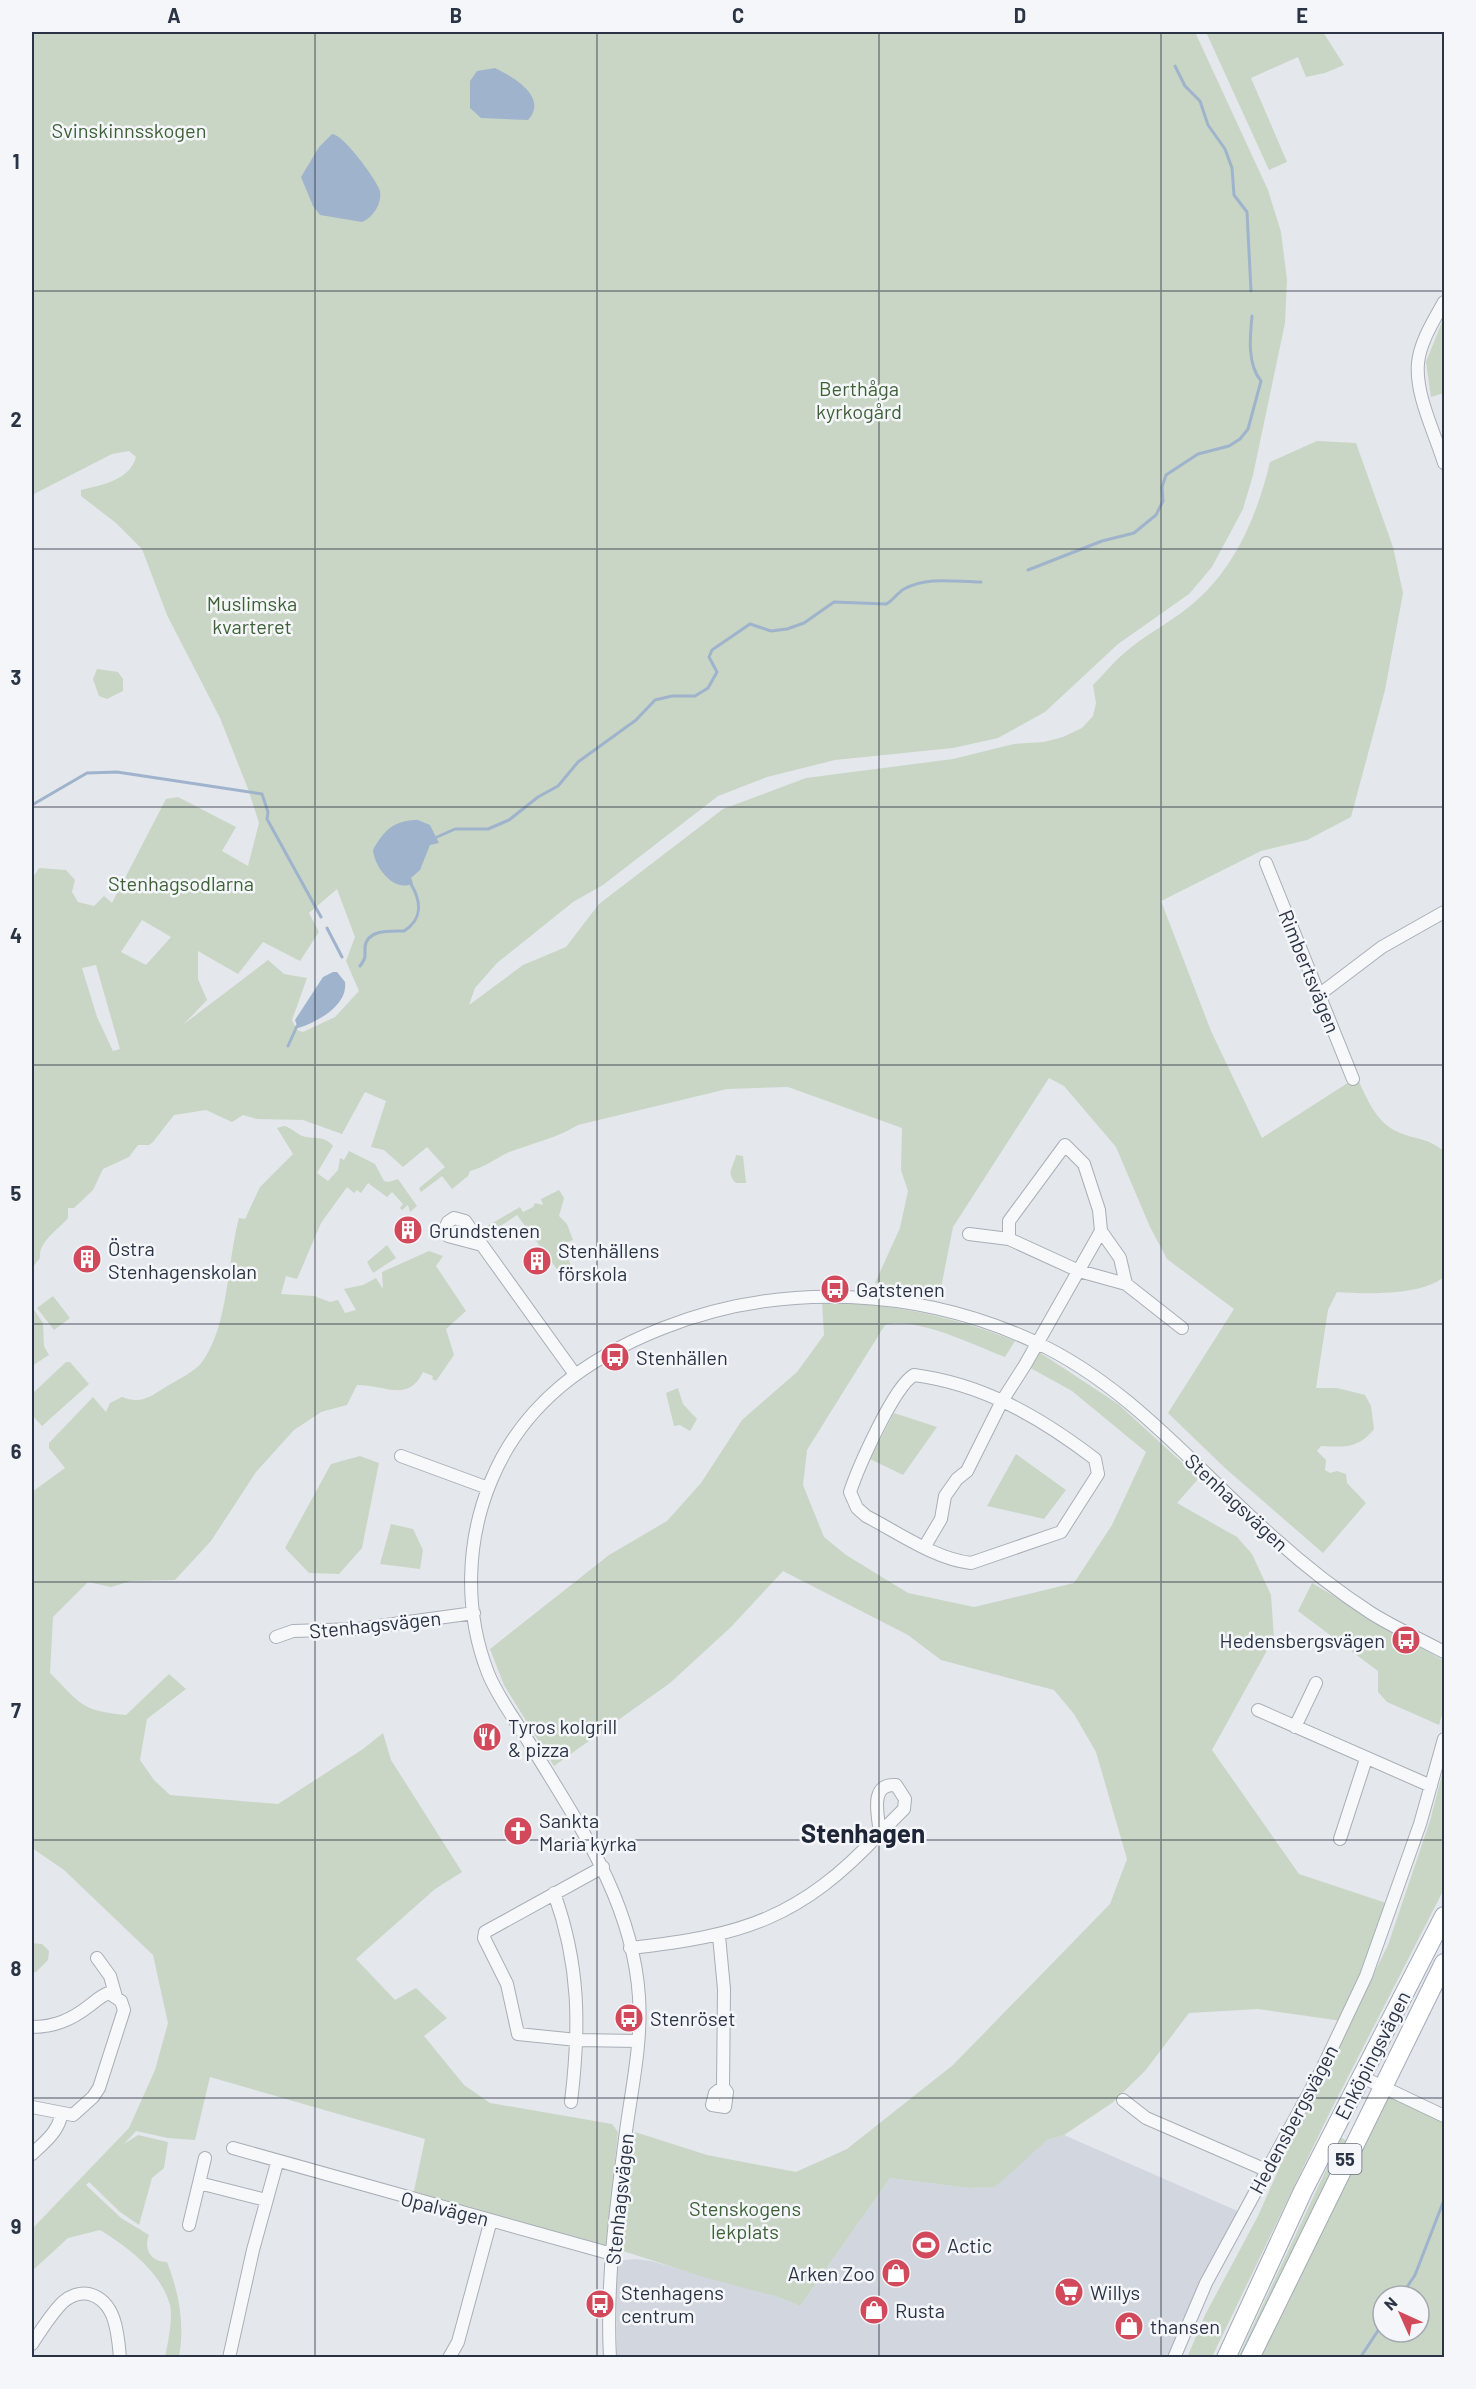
<svg xmlns="http://www.w3.org/2000/svg" width="1476" height="2389" font-family="Barlow,sans-serif">
<style>
.built{fill:#d2d6de}
.green{fill:#c9d6c5;fill-rule:evenodd}
.water{fill:#9fb4cc}
.lines{fill:none;stroke-linecap:round;stroke-linejoin:round}
.stream{stroke:#9fb4cc;stroke-width:3}
.street-casing{stroke:#a9aeb7;stroke-width:14}
.primary-casing{stroke:#a3abb8;stroke-width:20}
.street{stroke:#f7f8fa;stroke-width:12}
.primary{stroke:#fff;stroke-width:18}
.grid{fill:none;stroke:#2b3445;stroke-width:1.5;stroke-opacity:0.55}
.labels{text-anchor:middle;dominant-baseline:central;stroke-width:5;stroke-linejoin:round;paint-order:stroke}
.shield{fill:#f4f6f9;stroke:#676e7b;stroke-width:1.5}
.shield-label{font-size:18px;font-weight:bold;fill:#2b3445}
.park-label{font-size:20px;fill:#3f6138;stroke:#f4f6f9}
.street-label{font-size:20px;fill:#2b3445;stroke:#f4f6f9}
.poi-label{font-size:20px;fill:#2b3445;stroke:#f4f6f9;text-anchor:start}
.district-label{font-size:26px;font-weight:bold;fill:#1d2536;stroke:#f4f6f9}
.neatline{fill:none;stroke:#2b3445;stroke-width:2}
.grid-label{font-size:20px;text-anchor:middle;font-weight:bold;fill:#2b3445}
</style>
<rect width="100%" height="100%" fill="#e4e7ec"/>
<path class="built" d="M1064,2135l178,78 -68,144h-557l-1,-96 20,-2 15,2 127,36 22,9 90,-128 78,10 27,-1 34,-34 18,-13z"/>
<path class="green" d="M32,32h1163l73,158 13,42 6,48 -2,43 -32,152 -10,34 -31,58 -23,27 -71,50 -73,68 -47,26 -45,10 -118,12 -68,17 -49,19 -115,89 -30,17 -76,61 -22,25 -6,17 54,-40 43,-18 33,-43 124,-95 83,-31 147,-19 61,-15 30,-2 19,-5 19,-9 11,-12 3,-13 -3,-18c12,-12 23,-26 36,-36 21,-17 47,-30 67,-48 40,-35 62,-88 74,-139l47,-21 39,2 37,104 10,46 -18,97 -34,127 -44,23 -46,11 -100,50 50,130 51,107 95,-61c9,20 19,46 41,55 20,9 26,4 46,19v126c-23,19 -78,17 -107,15l-9,18 -12,78h21l28,7 6,11 3,23c-16,20 -29,18 -53,17l-4,5 9,9 -1,10 5,3 7,-2 9,3 1,9 19,20 -43,50 -98,-85 -57,-55 66,-104 -67,-50 -17,-32 -34,-80 -52,-61 -15,-8 -96,149 -13,66 -65,-10 25,-55 8,-37 -7,-21 1,-42 -114,-41 -61,2 -149,36c-23,14 -46,18 -71,28 -12,6 -24,15 -37,18l-2,5 -16,13 -10,-13 -21,16 -2,-4 26,-21 -18,-20 -24,20 -19,-17 -13,-3 15,-46 -21,-9 -23,42 -39,-14 -46,-1 -14,-4 -11,7 -26,-12 -32,5 -21,27 -4,3h-11l-9,12 -26,12 -10,21 -19,18h-6v10c-10,12 -30,24 -28,40l-8,10v-373l2,-1 -2,-15 7,-11 27,2 9,10 -3,12 6,10 16,4 10,-10 8,7 54,-104 12,-2 58,30 -14,24 26,15 11,-43 -11,-34 -28,-71 -53,-103 -25,-66 -26,-26 -35,-27v-6c21,-5 49,-10 55,-33l-7,-6 -17,3 -80,41zM337,889l18,48 -9,24 13,30 -24,26 -32,15 -6,-2 -5,-10 15,-42 -23,-4 -16,-14 -84,64 23,-24 -9,-21v-28l40,23 25,-32 37,19 19,-29 -10,-19zM142,920l29,17 -25,28 -25,-13zM96,965l24,84 -7,2 -16,-34 -15,-49z
M1206,32h117l21,33 -19,8 -19,4 -8,-20 -47,21 36,84 -18,8z
M1444,317v76l-13,4 -5,-35z
M97,669l21,3 5,7v12l-16,8 -8,-3 -6,-17z
M284,1126c9,2 14,10 22,11 11,2 19,-1 27,9l-16,27 11,8 10,-11 2,-12 4,2 5,-9 26,13 9,17 5,1 9,-3 19,27 -7,6 -2,-7 -6,5 -2,-2 3,-4 -11,-12 -5,5 -19,-14 -7,10 -4,-3 -3,3 -7,-6 -26,36 -24,56 -11,-3 -5,18 33,2 16,6 8,-2 7,13 11,-3 -12,-21 19,-4 13,-7 7,11 -1,-17 47,-21 14,5 -7,10 30,45 -20,18 8,26 -18,26 -4,-2 1,-3 -10,-4c-15,31 -37,13 -66,13l-10,20 -26,7 -27,18 -38,42 -45,69 -36,39 -44,1 -20,6 -23,-5 -35,35 -3,56c31,31 31,38 76,42l43,-41 17,15 -39,30 -7,41 14,20 16,15 108,9 85,-55 20,-16 8,27 71,112 -27,17 -79,70 39,41 21,-12 31,30 -23,18 40,49 26,18 122,21 6,8 -12,113 -8,5 -186,-50 13,-61 -215,-62 -15,63 -27,-2 -32,-7 -12,13 14,-9 30,7 -4,26 -12,10 -13,47 -19,-13 -31,-30 -3,3 35,33 28,17c-6,14 2,27 18,27 12,31 18,62 12,95h-14c3,-14 8,-38 5,-52 -9,-33 -42,-58 -70,-75l-32,8 -36,33v-42l97,-101 26,-58 13,-47 -15,-68 -89,-85 -32,-22v-356l33,-24 -16,-20v-5l44,-46 13,15 4,-9 12,-6c17,7 27,1 42,-9 11,-7 31,-16 38,-26 27,-37 25,-100 37,-144l6,1 15,-32 33,-33 -16,-26z
M736,1155l7,1 3,27h-10c-11,-10 -2,-17 0,-28z
M559,1190l5,8 -5,18 8,8 6,16 -7,3 2,5 -4,3 10,20 -1,5 -8,4 -48,-65 -18,12 3,5 -11,8 -7,-12 36,-21 3,5 10,-5 2,-4 8,2 -2,-6z
M387,1245l9,13 -23,15 -6,-11z
M53,1296l17,22 -16,12 -17,-22z
M822,1302c67,1 131,14 193,39l-10,16c-30,-11 -89,-41 -120,-32l-78,125 -4,35 21,52 22,18 62,38 66,14 100,-24 38,-58 34,-73 -74,-61 -47,-26 11,-15 82,54 81,74 -22,25 60,34 15,17 19,41 3,43 -62,112 87,124 93,31 -50,116 -84,-12 -69,4 -44,58 -33,32 -48,32 -17,5 -52,47 -27,1 -78,-10 -90,128 -22,-9 -71,-19 -87,-28 15,-118 72,23 89,17 51,-23 106,-84 157,-161 17,-45 -31,-107 -22,-38 -20,-24 -113,-30 -33,-25 -125,-64 -52,56 -61,56 -116,83 -50,-81 -14,-36 119,-94 58,-34 34,-38 41,-63 55,-48 27,-37z
M32,1307l11,16 1,23 5,9 -17,11z
M66,1362h4l19,22 -47,42 -10,-11v-21z
M678,1388l5,16 14,15 -7,12 -10,-6 -6,1 -8,-33z
M894,1413l43,14 -34,48 -33,-16z
M1016,1454l50,36 -22,29 -57,-13z
M360,1456l19,7 -17,85 -23,26 -30,-1 -24,-25 46,-84z
M391,1524l22,5 10,21 -3,19 -40,-5z
M1312,1583l132,78v47l-5,17 -52,-23 -9,-10v-21l-80,-60z
M1444,1767v122l-116,227 -116,241 -25,1 18,-43 53,-99 30,-68 100,-203 42,-124z
M32,1943l10,1 7,7 -1,9 -12,12 -4,1z
M1387,2090l57,27v240l-189,1zM1383,2296h36v36h-36z
M1341,2138l7,3 -104,216 -6,1z"/>
<path class="water" d="M495,68c18,9 54,29 33,52l-47,-2 -11,-10v-27l7,-10z
M332,134c11,0 45,46 48,57 2,12 -6,26 -18,31l-42,-7 -7,-9 -12,-29 18,-30z
M418,820l12,5 9,18 -9,2 -10,25 -9,8 2,5c-18,11 -39,-16 -40,-33 11,-20 21,-30 45,-30z
M333,972h4l8,10c3,23 -27,40 -47,46l-3,-8 28,-43z"/>
<g class="lines">
<path class="stream" d="M1175,66l10,20 15,15 8,24 17,24 7,19 2,27 13,17 4,79
M1028,570l74,-29 32,-8 22,-18 7,-14 -1,-14 4,-12 32,-21 31,-8 11,-7 8,-10 13,-48c-14,-17 -11,-44 -9,-65
M32,805l55,-32 30,-1 145,22 6,18 -1,7 54,98
M437,837l18,-8h33l21,-9 29,-23 20,-11 20,-24 58,-42 19,-20 17,-4h23l13,-8 9,-16 -8,-15 3,-7 38,-26 21,7 16,-2 17,-6 30,-21 52,2c7,-3 11,-11 18,-15 25,-13 51,-7 77,-7
M327,928l15,29
M360,966c6,-8 5,-9 5,-19 2,-18 26,-16 39,-16 19,-12 17,-30 7,-47
M288,1046l9,-20
M1401,2296l14,-21 29,-75
M1360,2358l23,-35"/>
<g class="street-casing">
<path id="street" d="M1444,302c-10,18 -24,40 -26,61 -3,32 17,70 26,100
M1266,863l87,216
M1320,994l62,-47 62,-35
M1101,1231l19,27 6,26
M969,1234l40,5
M482,1245l-17,-24 -11,-3 -6,4 -4,9 4,5 34,9 92,128
M914,1375c69,9 126,42 181,84l3,15 -37,58 -90,31c-36,-4 -72,-30 -105,-47l-9,-8 -7,-16c8,-24 44,-106 64,-117z
M401,1456l87,32
M925,1546l16,-27 4,-23 12,-17 10,-8 35,-70 23,-36 76,-134 -2,-21 -15,-46 -19,-19 -56,76v18l70,32 47,13 56,44
M276,1637l17,-6 64,-2 117,-16
M1258,1710l173,76
M1295,1727l21,-44
M1340,1839l26,-80
M603,1867l-118,65 -1,6 23,46 11,50 59,6 61,1
M554,1893c26,72 26,134 17,209
M719,1936l5,53 -1,98 -8,6 -3,12 13,2 2,-15 -4,-5
M630,1948c113,-12 171,-30 250,-115 -2,-18 -11,-50 16,-48l9,14 -1,10 -24,24
M97,1958l13,18 6,21
M32,2027c22,0 39,-7 57,-21 7,-5 11,-10 20,-13l12,8 3,9 -25,78 -6,9 -20,18 -41,-8
M1360,2076l84,40
M1123,2100l23,18 120,52
M233,2148l379,106
M32,2154c14,-13 26,-22 30,-41
M199,2183l67,17
M189,2225l16,-67
M32,2344c9,-14 19,-30 31,-42 7,-6 17,-10 26,-8 27,7 29,40 31,64
M229,2358l24,-108 24,-87
M449,2358l9,-16 33,-122
M610,2358c-4,-76 6,-152 16,-227 6,-44 16,-89 13,-134 -6,-95 -61,-174 -109,-253 -14,-23 -32,-46 -42,-71 -24,-61 -22,-132 3,-192 32,-78 96,-123 172,-153 118,-47 257,-40 372,14 95,44 161,127 238,195 31,28 64,54 98,76 24,15 49,26 73,39
M1174,2358l32,-75 116,-214 44,-93 54,-152 24,-85"/>
</g>
<g class="primary-casing">
<path id="primary" d="M1226,2358l77,-167 141,-275
M1250,2358l194,-395"/>
</g>
<use href="#street" class="street"/>
<use href="#primary" class="primary"/>
</g>
<path class="grid" d="M315,32v2326M597,32v2326M879,32v2326M1161,32v2326M32,291h1412M32,549h1412M32,807h1412M32,1065h1412M32,1324h1412M32,1582h1412M32,1840h1412M32,2098h1412"/>
<defs>
<g id="building-disc" transform="scale(1.5)"><circle r="9.5" fill="#d1495b" stroke="#f4f6f9"/><path d="M-4-6H4V6H1V3H-1V6H-4ZM-2.5-4.3h1.7v1.8h-1.7ZM.8-4.3h1.7v1.8H.8ZM-2.5-1h1.7V.8h-1.7ZM.8-1h1.7V.8H.8Z" fill="#fff"/></g>
<g id="bus-disc" transform="scale(1.5)"><circle r="9.5" fill="#d1495b" stroke="#f4f6f9"/><path d="M-5-6H5V4H4V6H2V4H-2V6H-4V4H-5ZM-3.5-4V0h7V-4ZM-3.5 1.2v1.5H-2V1.2ZM2 1.2v1.5H3.5V1.2Z" fill="#fff"/></g>
<g id="restaurant-disc" transform="scale(1.5)"><circle r="9.5" fill="#d1495b" stroke="#f4f6f9"/><path d="M-5-6h1v4h1v-4h1v4h1v-4h1v5L-1.5 .5V6h-2V.5L-5-1ZM5-6V6H3V1.5H1.5Q1.5-4 5-6Z" fill="#fff"/></g>
<g id="church-disc" transform="scale(1.5)"><circle r="9.5" fill="#d1495b" stroke="#f4f6f9"/><path d="M-1.2-6h2.4v3.5h3.3v2.4h-3.3V6h-2.4V-.1h-3.3v-2.4h3.3Z" fill="#fff"/></g>
<g id="stadium-disc" transform="scale(1.5)"><circle r="9.5" fill="#d1495b" stroke="#f4f6f9"/><path d="M0-5a6.5 5 0 1 0 0 10a6.5 5 0 1 0 0-10ZM-3.5-1.8h7v3.6h-7Z" fill="#fff"/></g>
<g id="shop-disc" transform="scale(1.5)"><circle r="9.5" fill="#d1495b" stroke="#f4f6f9"/><path d="M-5-2.5h2.3a2.7 3.5 0 0 1 5.4 0H5L5.5 6h-11ZM-1.5-2.5h3a1.5 2.3 0 0 0-3 0Z" fill="#fff"/></g>
<g id="supermarket-disc" transform="scale(1.5)"><circle r="9.5" fill="#d1495b" stroke="#f4f6f9"/><path d="M-6-5.5h2.5l.6 2H6L4.5 2H-2.5L-4.4-4H-6ZM-1.5 3.2a1.3 1.3 0 1 0 .1 0ZM3 3.2a1.3 1.3 0 1 0 .1 0Z" fill="#fff"/></g>
</defs>
<g fill-rule="evenodd">
<use href="#building-disc" x="408" y="1230"/>
<use href="#building-disc" x="87" y="1259"/>
<use href="#building-disc" x="537" y="1261"/>
<use href="#bus-disc" x="835" y="1289"/>
<use href="#bus-disc" x="615" y="1357"/>
<use href="#bus-disc" x="1406" y="1640"/>
<use href="#restaurant-disc" x="487" y="1737"/>
<use href="#church-disc" x="518" y="1831"/>
<use href="#bus-disc" x="629" y="2018"/>
<use href="#stadium-disc" x="926" y="2245"/>
<use href="#shop-disc" x="896" y="2273"/>
<use href="#supermarket-disc" x="1069" y="2292"/>
<use href="#bus-disc" x="600" y="2304"/>
<use href="#shop-disc" x="874" y="2310"/>
<use href="#shop-disc" x="1129" y="2326"/>
</g>
<g class="labels">
<rect class="shield" x="1328.5" y="2144" width="33" height="30" rx="4.5"/>
<g class="shield-label">
<text x="1345" y="2159">55</text>
</g>
<g class="park-label">
<text x="129" y="130">Svinskinnsskogen</text>
<text x="859" y="388">Berthåga<tspan x="859" dy="23">kyrkogård</tspan></text>
<text x="252" y="603">Muslimska<tspan x="252" dy="23">kvarteret</tspan></text>
<text x="181" y="883">Stenhagsodlarna</text>
<text x="745" y="2208">Stenskogens<tspan x="745" dy="23">lekplats</tspan></text>
</g>
<g class="street-label">
<text transform="translate(1310 971) rotate(68)">Rimbertsvägen</text>
<text transform="translate(1237 1502) rotate(43)">Stenhagsvägen</text>
<text transform="translate(375 1624) rotate(-6)">Stenhagsvägen</text>
<text transform="translate(1372 2055) rotate(-63)">Enköpingsvägen</text>
<text transform="translate(1293 2119) rotate(-62)">Hedensbergsvägen</text>
<text transform="translate(619 2199) rotate(-84)">Stenhagsvägen</text>
<text transform="translate(445 2208) rotate(14)">Opalvägen</text>
</g>
<g class="poi-label">
<text x="429" y="1230">Grundstenen</text>
<text x="108" y="1248">Östra<tspan x="108" dy="23">Stenhagenskolan</tspan></text>
<text x="558" y="1250">Stenhällens<tspan x="558" dy="23">förskola</tspan></text>
<text x="856" y="1289">Gatstenen</text>
<text x="636" y="1357">Stenhällen</text>
<text x="1385" y="1640" text-anchor="end">Hedensbergsvägen</text>
<text x="508" y="1726">Tyros kolgrill<tspan x="508" dy="23">&amp; pizza</tspan></text>
<text x="539" y="1820">Sankta<tspan x="539" dy="23">Maria kyrka</tspan></text>
<text x="650" y="2018">Stenröset</text>
<text x="947" y="2245">Actic</text>
<text x="875" y="2273" text-anchor="end">Arken Zoo</text>
<text x="621" y="2292">Stenhagens<tspan x="621" dy="23">centrum</tspan></text>
<text x="1090" y="2292">Willys</text>
<text x="895" y="2310">Rusta</text>
<text x="1150" y="2326">thansen</text>
</g>
<g class="district-label">
<text x="863" y="1832">Stenhagen</text>
</g>
</g>
<rect width="1476" height="2389" fill="none" stroke="#f4f6f9" stroke-width="66"/>
<g transform="translate(1401 2314) rotate(315)"><circle r="28" fill="#f4f6f9" stroke="#a4a8b1" stroke-width="1.5"/>
<path d="M0-4.5L10 22L0 15L-10 22Z" fill="#d1495b"/>
<text y="-9" font-size="16" font-weight="bold" text-anchor="middle" fill="#2b3445">N</text>
</g>
<rect x="33" y="33" width="1410" height="2323" class="neatline"/>
<g class="grid-label">
<text x="174" y="23">A</text>
<text x="456" y="23">B</text>
<text x="738" y="23">C</text>
<text x="1020" y="23">D</text>
<text x="1302" y="23">E</text>
<text x="16" y="169">1</text>
<text x="16" y="427">2</text>
<text x="16" y="685">3</text>
<text x="16" y="943">4</text>
<text x="16" y="1201">5</text>
<text x="16" y="1459">6</text>
<text x="16" y="1718">7</text>
<text x="16" y="1976">8</text>
<text x="16" y="2234">9</text>
</g>
</svg>
